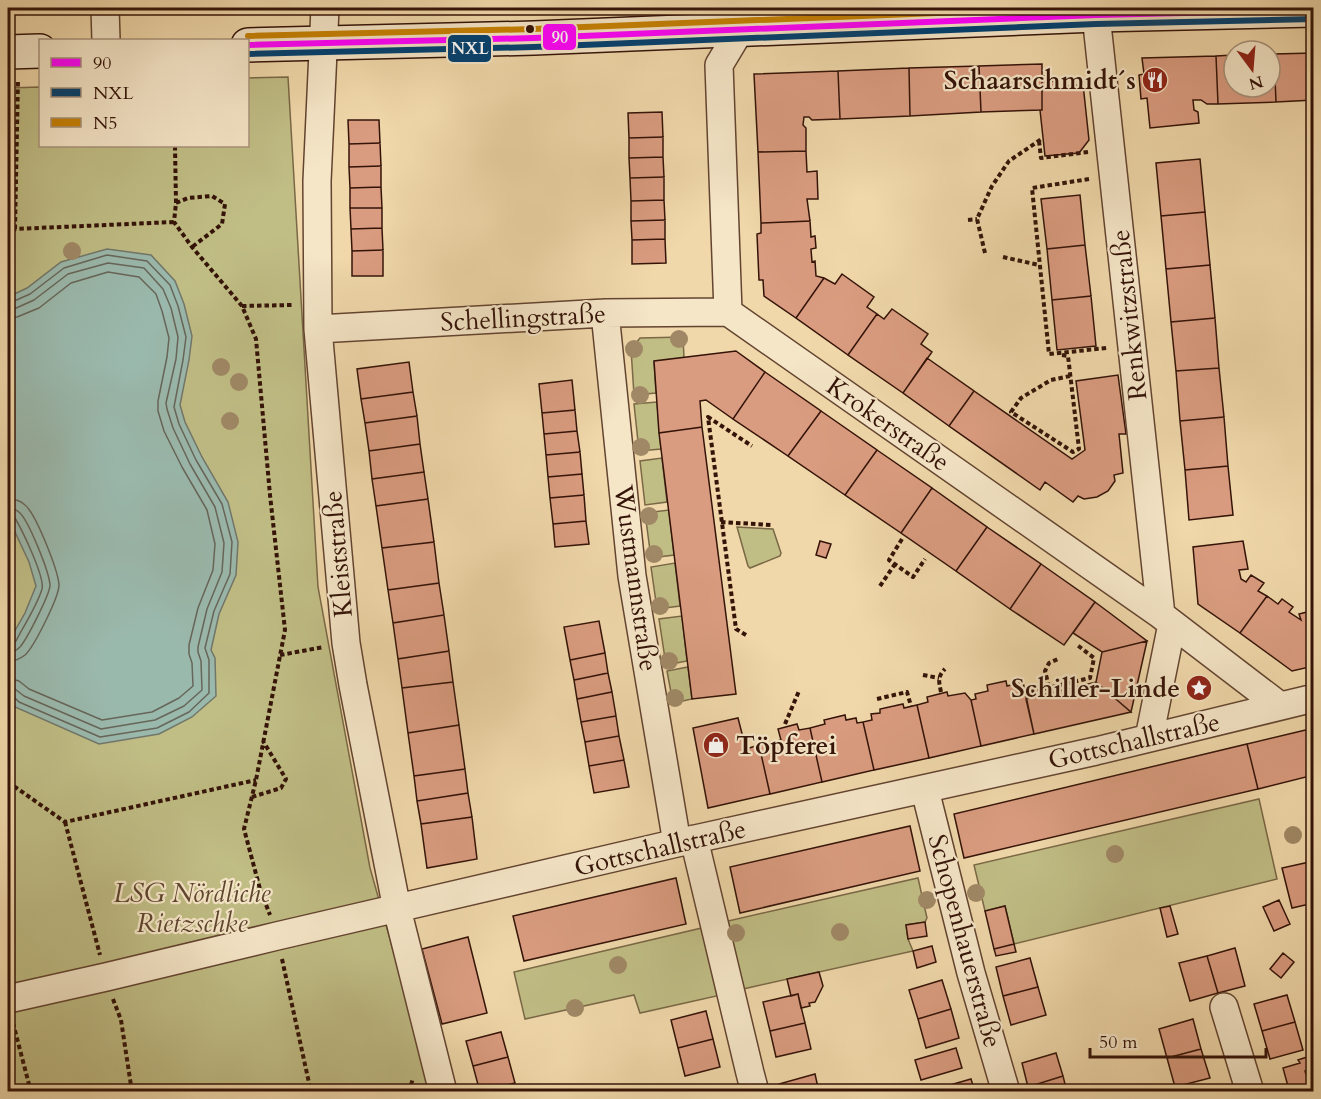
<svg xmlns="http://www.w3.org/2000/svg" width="1321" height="1099" font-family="Cardo,serif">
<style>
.green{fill:#c0bd85;stroke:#7a6846;stroke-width:1.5}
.water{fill:#9ab9ad;stroke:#71776b;stroke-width:1.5}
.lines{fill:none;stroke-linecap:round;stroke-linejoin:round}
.shore{stroke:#67665a;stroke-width:1.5}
.building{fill:#da9c80;stroke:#341308;stroke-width:1.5}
.street-casing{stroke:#634430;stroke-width:30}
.secondary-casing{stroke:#341308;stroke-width:36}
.path{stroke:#341308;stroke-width:4;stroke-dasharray:4.5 3;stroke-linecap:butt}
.street{stroke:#f5e6c8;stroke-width:27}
.secondary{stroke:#f5e6c8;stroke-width:33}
.bus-1-casing{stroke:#f5e6c8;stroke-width:10}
.bus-2-casing{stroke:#f5e6c8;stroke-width:10}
.bus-3-casing{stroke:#f5e6c8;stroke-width:10}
.bus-1{stroke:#f0f;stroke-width:6}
.bus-2{stroke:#004071;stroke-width:6}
.bus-3{stroke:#c68102;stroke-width:6}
.tree{fill:#a08866}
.bus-dot{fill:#341308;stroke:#f5e6c8;stroke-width:2}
.labels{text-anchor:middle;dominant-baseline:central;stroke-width:4.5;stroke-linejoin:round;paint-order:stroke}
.poi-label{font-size:26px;font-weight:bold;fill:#341308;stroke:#f5e6c8;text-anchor:end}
.street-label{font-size:26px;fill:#341308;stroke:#f5e6c8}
.park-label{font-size:26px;font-style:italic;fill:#5e462e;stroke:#f5e6c8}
.line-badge{stroke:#f5e6c8;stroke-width:2}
.badge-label{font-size:16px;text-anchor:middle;font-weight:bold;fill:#fff}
</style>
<rect width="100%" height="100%" fill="#f0d8aa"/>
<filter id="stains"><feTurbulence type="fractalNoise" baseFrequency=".00333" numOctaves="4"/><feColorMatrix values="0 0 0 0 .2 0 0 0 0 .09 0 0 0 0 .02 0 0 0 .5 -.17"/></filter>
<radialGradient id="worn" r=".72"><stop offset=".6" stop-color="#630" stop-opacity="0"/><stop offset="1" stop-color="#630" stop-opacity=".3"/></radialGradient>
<path class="green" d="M288,77l30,510 52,281 63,223h-425v-1003l32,-1v59h208v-68z
M683,337l1,21 -30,4 2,31 -22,2 -3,-46 9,-11z
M657,402l4,47 -22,2 -5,-47z
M662,458l5,44 -22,3 -5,-44z
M669,510l5,45 -23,3 -6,-45z
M737,527l36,2 8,24 -1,3 -30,12 -2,-2z
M675,563l5,43 -23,3 -6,-42z
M682,616l5,45 -21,4 -7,-46z
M688,667l4,32 -19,4 -6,-32z
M1259,799l18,80 -263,65 -9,-38 -20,5 -11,-46z
M918,878l9,40 -2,4 -19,3 2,14 5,12 -170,38 -15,-68z
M706,927l15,68 -81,18 -6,-18 -109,24 -11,-47z"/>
<path class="water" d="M107,249l44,6 24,26 9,23 8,32 -3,24 -9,45 5,17 17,35 26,45 10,40 -2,33 -17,39 -8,36 4,8 1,38 -24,21 -33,17 -60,10 -84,-37 -7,-9v-55l17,-30 11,-27 -7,-24 -21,-45v-220l19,-9 34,-26z"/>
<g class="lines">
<path class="shore" d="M8,302h4l18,-8 34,-26 43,-13 40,6 23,24 8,21 8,31 -3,23 -9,47 5,17 17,36 26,44 10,38 -2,32 -16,37 -9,37 4,12v33l-20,19 -32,16 -57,9 -81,-35 -6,-6 -5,-1
M8,309h6l20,-9 34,-26 40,-11 36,5 19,21 8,19 7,29 -2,22 -10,44 1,6 6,19 17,36 25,43 9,36 -2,29 -15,37 -9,38v5l3,9 1,29 -18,16 -29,14 -54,9 -77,-33 -9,-7 -7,-2
M8,318l9,-1 22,-9 32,-25 37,-11 31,5 17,17 6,17 7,27 -2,19 -9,44v10l6,20 18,36 25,43 8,34 -2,26 -15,38 -9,37v9l3,9 1,23 -14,12 -27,14 -50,8 -73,-31 -10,-8 -11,-3
M8,499c6,0 12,1 17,6 11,9 33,65 34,80 0,12 -25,62 -34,70 -5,4 -11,6 -17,6
M8,508c4,0 8,1 12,5 9,9 29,58 30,72 0,9 -23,54 -30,62 -4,4 -8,5 -12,5
M8,515l7,3c7,12 30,59 27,71 -5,17 -18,36 -26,52l-4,3h-4"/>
</g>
<path class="building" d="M1314,53v47l-38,2 -2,-48z
M1270,54h4l2,48 -58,2 -2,-48 18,-1v32h36z
M1216,56l2,48h-11l-6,-4h-8l1,10 4,2 1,11 -49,5 -3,-30 -6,1 -2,-24 5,-1 -2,-16z
M1042,64v46l-61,2 -2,-46z
M979,66l2,46 -71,4 -1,-48z
M909,68l1,48 -70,3 -2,-48z
M838,71l2,48 -28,1 -3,-3h-5l-1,8 3,3v23l-48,1 -4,-78z
M1042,76h5l8,7 1,5 27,-4 6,56 -10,13 -34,3 -5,-46h2z
M662,112l1,25 -34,1 -1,-25z
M348,120h31l1,23 -31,1z
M663,137v20l-34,1v-20z
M380,143l1,23 -32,1v-23z
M806,151l1,21 10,-1 1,28h-11l3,22 -49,2 -3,-71z
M663,157l1,20 -34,1 -1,-20z
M1200,159l5,53 -44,4 -5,-53z
M381,166v21l-31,1 -1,-21z
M664,177v23l-33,1 -1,-23z
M381,187l1,21h-32v-20z
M1080,195l5,50 -38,4 -6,-50z
M664,200l1,20 -34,1v-20z
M350,208h32v20l-31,1z
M1205,212l5,53 -44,4 -5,-53z
M665,220v19l-33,1 -1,-19z
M810,221l1,16 4,-1 1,12 -5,1 1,13 3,-1 1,15 8,2 -28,40 -32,-22 -1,-16h-4l-2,-46 4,-1v-10z
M382,228l1,22 -31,1 -1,-22z
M665,239l1,24 -34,1v-24z
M1085,245l6,51 -39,4 -5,-51z
M383,250v26h-31v-25z
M1210,265l5,53 -44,4 -5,-53z
M842,274l32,23 -7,10 10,7 -29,41 -52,-37 28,-40 11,6z
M1091,296l5,50 -39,4 -5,-50z
M892,309l36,25 -7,10 11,8 -29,41 -55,-38 29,-41 7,5z
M1215,318l4,50 -43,3 -5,-49z
M736,351l29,21 -32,47 -27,-19 -6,1 2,26 -43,6 -5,-72z
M927,358l47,33 -25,35 -46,-33z
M409,362l4,30 -52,7 -4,-30z
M1219,368l5,49 -44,4 -4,-50z
M765,372l56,39 -33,45 -55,-37z
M1118,375l8,59h-7l4,39 -9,2 1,6 -7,10 -11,6 -13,2 -6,-3 -5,6 -28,-20 -5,8 -91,-64 25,-35 98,68 13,-9 -9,-69z
M572,380l3,30 -33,3 -3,-29z
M413,392l4,24 -52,7 -4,-24z
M575,410l2,21 -33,3 -2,-21z
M821,411l56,39 -32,45 -57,-39z
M417,416l3,28 -51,7 -4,-28z
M1224,417l4,49 -43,4 -5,-49z
M702,427l34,267 -44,5 -33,-266z
M577,431l3,21 -34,3 -2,-21z
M420,444l4,28 -52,7 -3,-28z
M877,450l55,38 -31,45 -56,-38z
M580,452l2,22 -34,3 -2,-22z
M1228,466l5,49 -44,5 -4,-50z
M424,472l4,27 -52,7 -4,-27z
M582,474l2,21 -34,3 -2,-21z
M932,488l55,39 -31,44 -55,-38z
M584,495l2,26 -33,3 -3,-26z
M428,499l6,43 -52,6 -6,-42z
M586,521l3,23 -34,3 -2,-23z
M987,527l54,37 -31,45 -54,-38z
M820,541l11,3 -5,14 -10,-3z
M1243,541l5,28 -9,1 2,9 5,3 5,-7 13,8 -6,8 9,5 -27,37 -42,-29 -5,-57z
M434,542l5,41 -51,7 -6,-42z
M1041,564l54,38 -31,43 -54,-36z
M439,583l5,32 -51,8 -5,-33z
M1267,596l11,8 4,-5 11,8 -4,5 12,8 -2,-6 12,-3 3,9v46l-22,5 -52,-38z
M1095,602l52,39 -45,11 -29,-19z
M444,615l5,36 -51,8 -5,-36z
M599,621l6,32 -35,7 -6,-33z
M1147,641l-16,71 -35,-30 6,-30z
M449,651l4,31 -51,6 -4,-29z
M605,653l3,20 -34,7 -4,-20z
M608,673l4,19 -35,7 -3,-19z
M1006,681l1,5 16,-4 11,52 -53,12 -10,-46 5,-1 -1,-5 13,-3 -1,-6z
M453,682l6,43 -51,8 -6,-45z
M1096,682l35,30 -97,22 -8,-35z
M612,692l4,24 -35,6 -4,-23z
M947,692l1,4 17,-3 6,7 10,46 -52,12 -12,-53 11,-3 -1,-5z
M903,704l1,4 13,-3 12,53 -55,12 -11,-48 9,-2 -1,-6 9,-1v-4z
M845,715l1,5 10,-2 1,5 6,-1 11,48 -52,12 -12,-54 15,-4 -1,-4z
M616,716l3,20 -34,6 -4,-20z
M738,718l8,31 13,-4 11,49 -62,14 -15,-80z
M797,724l2,6 11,-2 12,54 -52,12 -11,-49 22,-5 -3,-11z
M459,725l6,44 -51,7 -6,-43z
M1314,728v47l-56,14 -11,-45z
M619,736l5,24 -35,6 -4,-24z
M1247,744l11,45 -294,69 -10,-44z
M624,760l5,27 -35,6 -5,-27z
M465,769l3,24 -51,8 -3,-25z
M468,793l4,24 -51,7 -4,-23z
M472,817l5,42 -50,9 -6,-44z
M910,826l10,45 -180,42 -10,-46z
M1314,861v42l-22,5 -10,-40z
M676,878l10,46 -162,37 -11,-45z
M1279,900l11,24 -16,7 -11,-24z
M1005,906l9,38 -20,5 -9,-38z
M1170,906l8,28 -11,3 -7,-29z
M925,922l2,14 -19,3 -2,-14z
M468,937l19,76 -45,11 -20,-75z
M1014,944l2,8 -20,4 -2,-7z
M932,946l4,16 -19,6 -4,-17z
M1235,948l10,38 -27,7 -11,-37z
M1283,953l11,9 -13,16 -11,-9z
M1207,956l11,37 -28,8 -11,-38z
M1030,958l8,29 -35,9 -7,-29z
M819,972l4,14 -8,16 -6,1 1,3 -9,2 -3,-14 -7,2 -4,-17z
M942,980l9,29 -33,10 -9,-29z
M1038,987l8,28 -35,10 -8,-29z
M798,994l7,29 -35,8 -7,-29z
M1287,995l8,27 -33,9 -8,-27z
M951,1009l8,29 -33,10 -8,-29z
M706,1011l7,28 -35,9 -7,-28z
M1193,1019l8,30 -34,9 -8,-29z
M1295,1022l8,28 -33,9 -8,-28z
M805,1023l6,26 -35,8 -6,-26z
M501,1032l7,25 -35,9 -7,-25z
M713,1039l7,28 -35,9 -7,-28z
M956,1048l6,20 -41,12 -6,-20z
M1201,1049l9,29 -35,9 -8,-29z
M1056,1053l7,23 -35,11 -6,-24z
M1310,1056l3,12 -8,3 4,13 -20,6 -6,-22 17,-5 -2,-3z
M508,1057l7,26 -35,9 -7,-26z
M815,1074l4,18h-38l-2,-8z
M1063,1076l4,16h-37l-2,-5z
M971,1079l4,13h-38l-1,-3z"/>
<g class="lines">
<g class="street-casing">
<path id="street" d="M105,8l1,32
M325,8l-8,173 1,148 28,314 7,42 44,224 46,183
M1096,15l65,600
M728,312l433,303 119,91
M728,312l-9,-247 21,-35 11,-22
M605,313l27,263 45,267
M318,329l287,-16 123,-1
M1149,738l23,-114
M925,790l46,183 35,119
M694,839l56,234 5,19
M8,999l98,-22 171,-41 400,-93 419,-92 218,-53
M1224,1007l26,85"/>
</g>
<g class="secondary-casing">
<path id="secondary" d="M248,45l286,-7 562,-23 218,-5
M8,52l32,-1"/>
</g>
<path class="path" d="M1039,141l2,17 47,-6
M175,146l1,57 -2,19 18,25 50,59 14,33 14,156 15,135 -29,150 -12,49 16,60 10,26
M1089,179l-57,9 17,166 58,-6
M176,203l12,-5 24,-2 13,8 -3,20 -30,23
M968,220l9,-1
M15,229l3,-150
M8,237l7,-8 159,-7
M985,253l-8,-34 15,-33 17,-25 34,-23
M1003,257l36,8
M242,306l51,-1
M1062,355l6,1 11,93 -6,3 -62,-40 10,-14 30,-18 19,-4
M721,522l50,3
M902,539l-13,21 24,17 12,-18
M880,586l15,-22
M746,635l-10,-6 -28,-212 44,29
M280,655l44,-8
M923,675l16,3
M1049,687l-4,-16 4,-8 9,-4
M941,692c-2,-10 -4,-15 4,-23
M1030,692l60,-14 4,-20 -18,-14
M877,699l30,-7 4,14
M785,724l14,-33
M8,782l57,40 191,-42
M252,797l29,-9 5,-9 -23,-38
M65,822l35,133
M282,959l29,133
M113,999l8,21 11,72
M13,1023l18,69
M409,1092l4,-14"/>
<use href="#street" class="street"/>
<use href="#secondary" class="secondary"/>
<g class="bus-1-casing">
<path id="bus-1" d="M248,45l286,-7 562,-23 218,-5"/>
</g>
<g class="bus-2-casing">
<path id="bus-2" d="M248,54l286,-7 562,-23 218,-5"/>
</g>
<g class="bus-3-casing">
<path id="bus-3" d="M248,36l286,-7 525,-21"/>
</g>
<use href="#bus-1" class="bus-1"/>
<use href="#bus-2" class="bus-2"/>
<use href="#bus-3" class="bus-3"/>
</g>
<g class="tree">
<circle cx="72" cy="251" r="9"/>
<circle cx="679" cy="339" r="9"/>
<circle cx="634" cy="349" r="9"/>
<circle cx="221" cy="367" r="9"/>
<circle cx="239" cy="382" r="9"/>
<circle cx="640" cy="395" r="9"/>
<circle cx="230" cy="421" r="9"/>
<circle cx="641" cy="447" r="9"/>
<circle cx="649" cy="516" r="9"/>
<circle cx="654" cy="554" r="9"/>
<circle cx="660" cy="606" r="9"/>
<circle cx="669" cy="661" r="9"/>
<circle cx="675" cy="698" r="9"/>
<circle cx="1293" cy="835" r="9"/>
<circle cx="1115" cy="854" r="9"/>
<circle cx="976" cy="893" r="9"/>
<circle cx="927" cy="900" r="9"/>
<circle cx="840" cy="932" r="9"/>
<circle cx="736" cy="933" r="9"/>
<circle cx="618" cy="965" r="9"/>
<circle cx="575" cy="1008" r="9"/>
</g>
<defs>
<g id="restaurant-disc" transform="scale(1.35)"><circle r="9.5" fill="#8f2418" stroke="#f5e6c8"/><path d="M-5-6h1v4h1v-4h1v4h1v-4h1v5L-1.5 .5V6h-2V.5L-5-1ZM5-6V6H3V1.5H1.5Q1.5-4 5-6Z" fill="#fff"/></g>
<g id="sight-disc" transform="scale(1.35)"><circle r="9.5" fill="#8f2418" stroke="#f5e6c8"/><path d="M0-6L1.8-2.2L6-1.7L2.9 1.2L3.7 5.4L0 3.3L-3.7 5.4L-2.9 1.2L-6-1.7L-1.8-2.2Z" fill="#fff"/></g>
<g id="shop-disc" transform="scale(1.35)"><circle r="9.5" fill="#8f2418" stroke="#f5e6c8"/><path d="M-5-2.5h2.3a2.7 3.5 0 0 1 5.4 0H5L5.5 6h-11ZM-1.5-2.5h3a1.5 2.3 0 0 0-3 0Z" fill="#fff"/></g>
</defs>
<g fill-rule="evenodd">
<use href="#restaurant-disc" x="1155" y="80"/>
<use href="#sight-disc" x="1199" y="688"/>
<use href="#shop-disc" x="716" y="745"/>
</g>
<circle class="bus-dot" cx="530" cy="29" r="5"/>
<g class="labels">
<g class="poi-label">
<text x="1136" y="80">Schaarschmidt´s</text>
<text x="1180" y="688">Schiller-Linde</text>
<text x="736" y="745" text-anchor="start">Töpferei</text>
</g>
<g class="street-label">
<text transform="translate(1129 315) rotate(-96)">Renkwitzstraße</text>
<text transform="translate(523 318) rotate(-3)">Schellingstraße</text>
<text transform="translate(888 424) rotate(35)">Krokerstraße</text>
<text transform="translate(338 554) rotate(-95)">Kleiststraße</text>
<text transform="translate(636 578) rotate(82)">Wustmannstraße</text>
<text transform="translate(1134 741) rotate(-13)">Gottschallstraße</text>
<text transform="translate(660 848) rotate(-13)">Gottschallstraße</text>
<text transform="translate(965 941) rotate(75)">Schopenhauerstraße</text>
</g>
<g class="park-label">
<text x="192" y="893">LSG Nördliche<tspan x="192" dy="30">Rietzschke</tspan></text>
</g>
</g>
<g class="line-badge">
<rect x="542" y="23" width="35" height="28" rx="6" fill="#f0f"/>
<rect x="447" y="34" width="45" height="29" rx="6" fill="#004071"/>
</g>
<g class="badge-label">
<text x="560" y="43">90</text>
<text x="470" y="54">NXL</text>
</g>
<rect width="1321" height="1099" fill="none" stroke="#f0d8aa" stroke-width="30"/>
<rect x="9" y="9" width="1303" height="1081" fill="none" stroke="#341308" stroke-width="3"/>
<rect x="15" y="15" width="1291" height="1069" fill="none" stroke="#341308" stroke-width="1.5"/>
<rect x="39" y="39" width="210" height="108" fill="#f5e6c8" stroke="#a8927b" stroke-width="1.5"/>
<rect x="51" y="58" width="30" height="9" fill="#ff00ff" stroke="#a8927b" stroke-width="1.5"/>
<text x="93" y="69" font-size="18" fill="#341308">90</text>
<rect x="51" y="88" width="30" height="9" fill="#004071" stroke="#a8927b" stroke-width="1.5"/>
<text x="93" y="99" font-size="18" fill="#341308">NXL</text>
<rect x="51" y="118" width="30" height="9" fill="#c68102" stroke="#a8927b" stroke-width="1.5"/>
<text x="93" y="129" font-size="18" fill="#341308">N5</text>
<g transform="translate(1252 69) rotate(164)"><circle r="28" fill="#f5e6c8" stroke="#a8927b" stroke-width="1.5"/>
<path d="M0-4.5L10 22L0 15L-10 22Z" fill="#8f2418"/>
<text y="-9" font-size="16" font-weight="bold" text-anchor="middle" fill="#341308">N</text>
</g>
<path d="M1090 1048v9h176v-9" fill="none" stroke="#341308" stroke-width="3"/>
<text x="1099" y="1048" font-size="18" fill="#341308" stroke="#f5e6c8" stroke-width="4.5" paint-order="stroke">50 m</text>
<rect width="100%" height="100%" filter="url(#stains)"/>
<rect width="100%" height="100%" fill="url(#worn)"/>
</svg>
